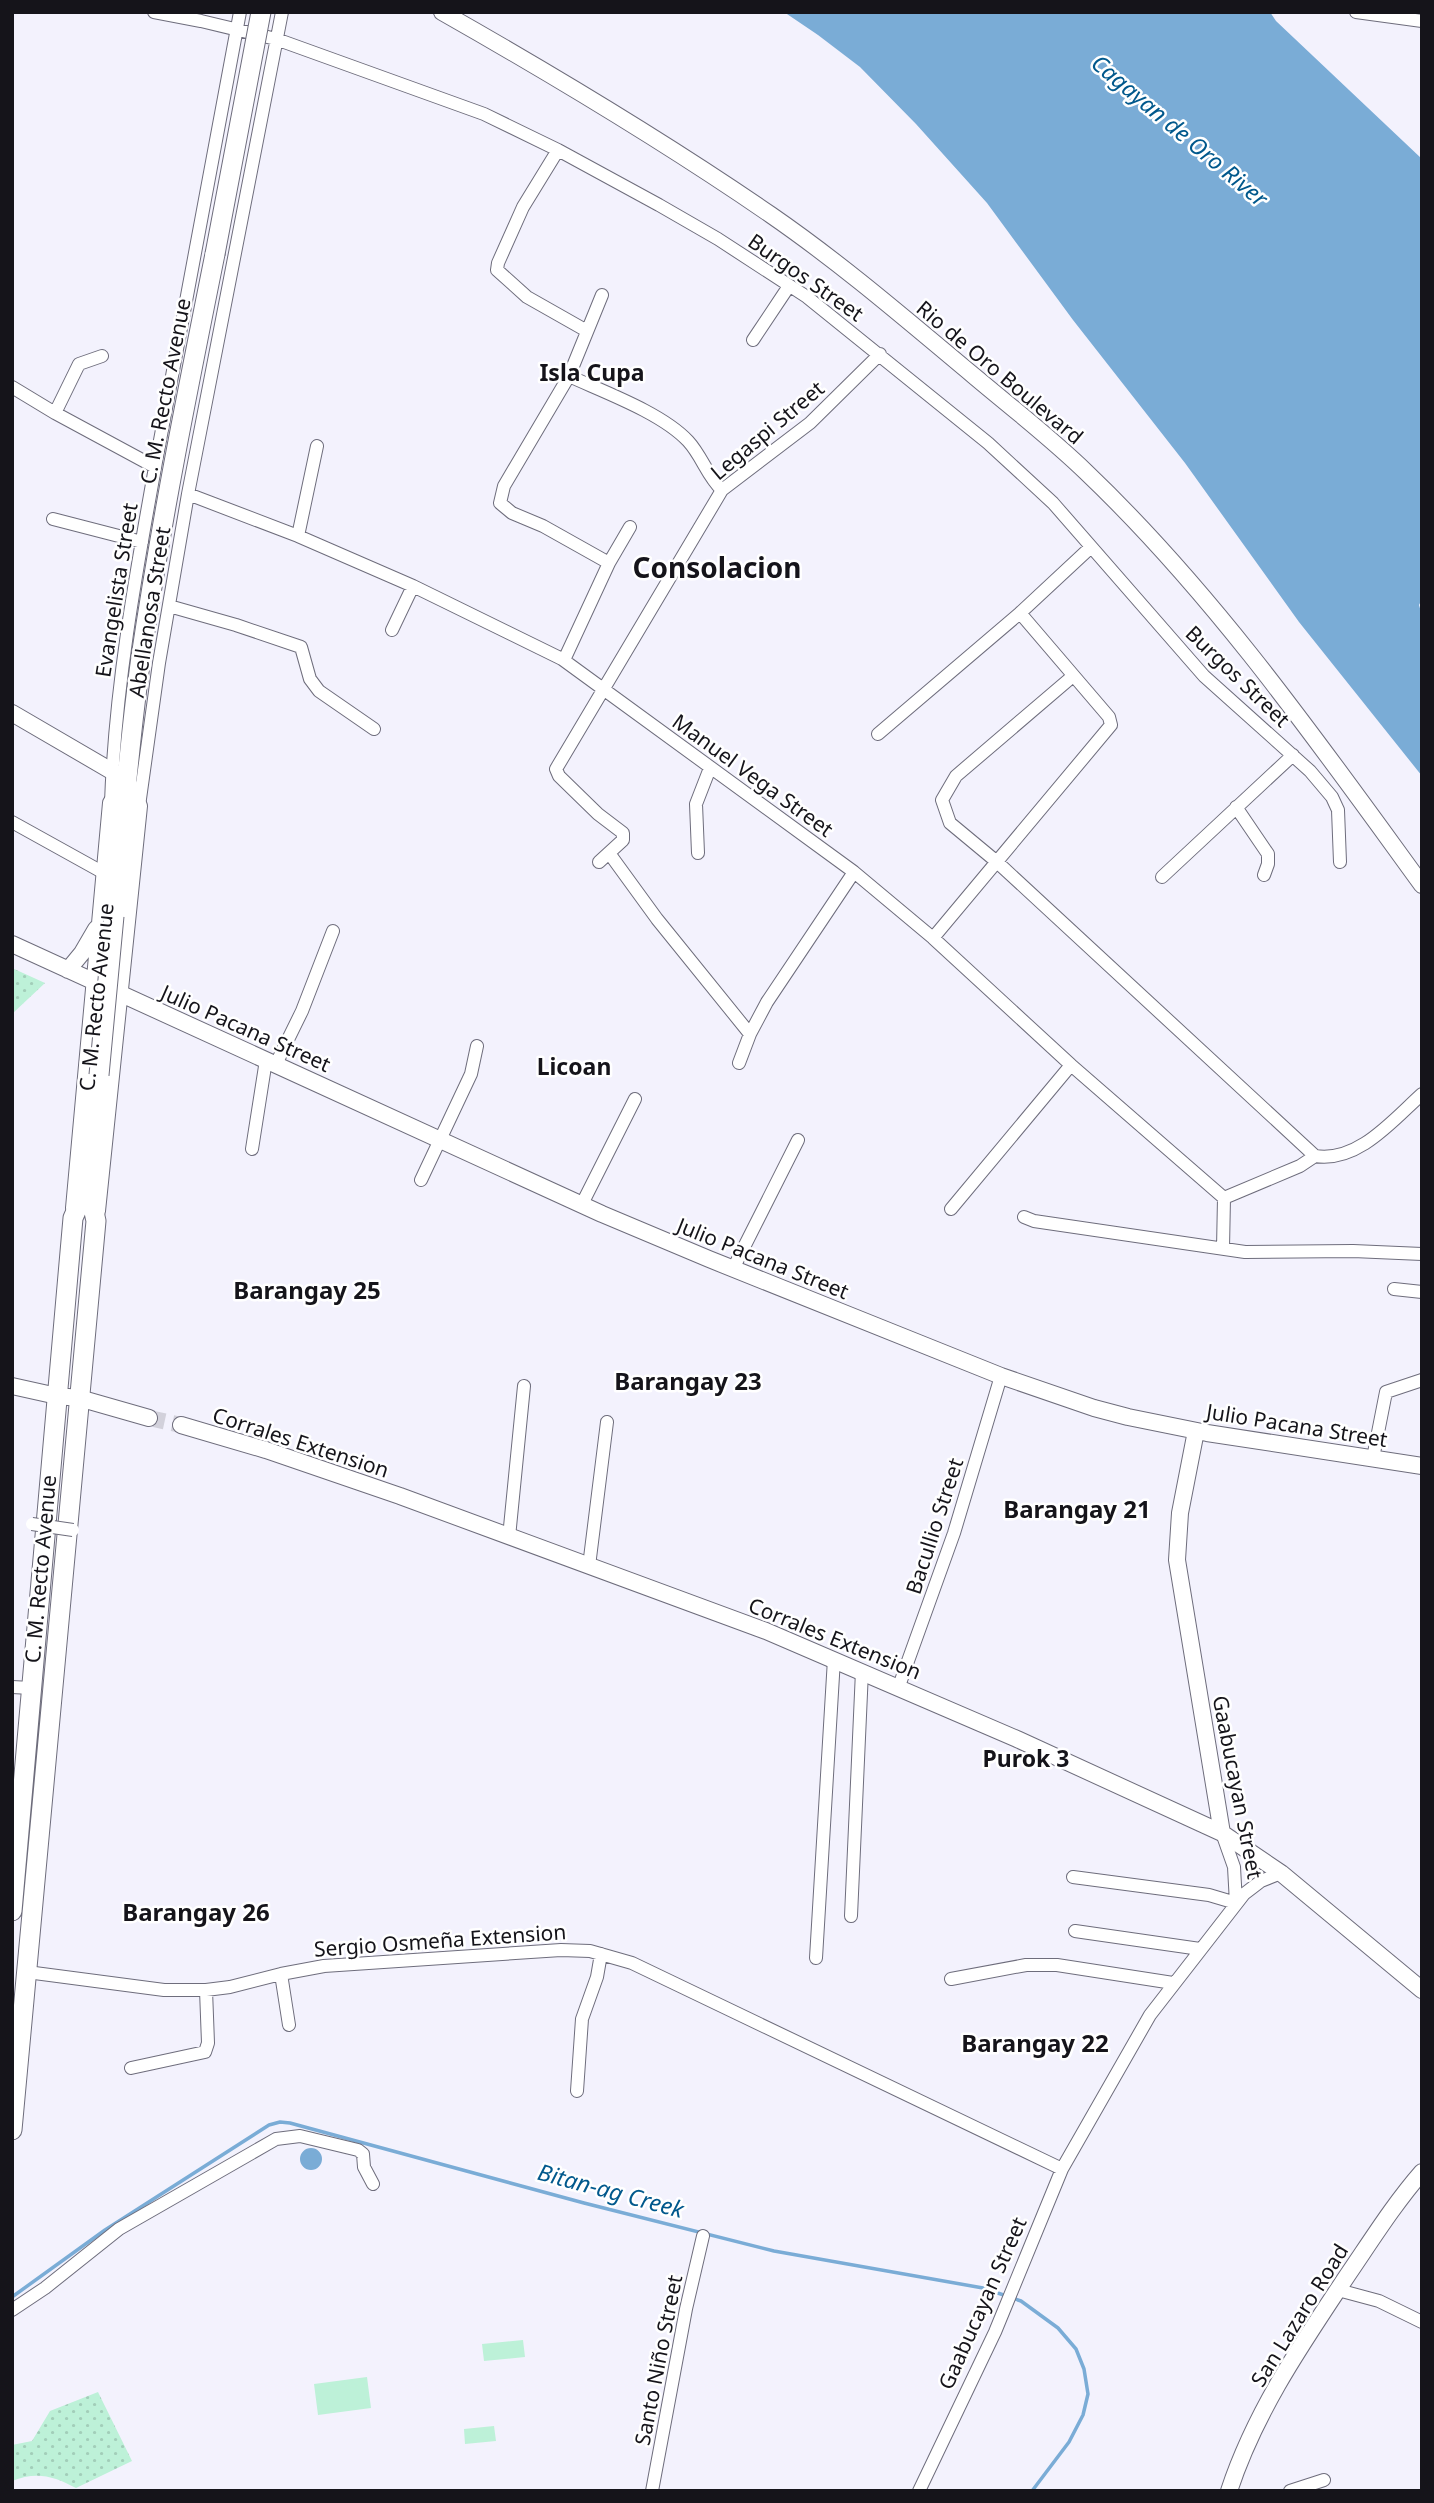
<svg xmlns="http://www.w3.org/2000/svg" width="1434" height="2503" font-family="'Noto Sans',sans-serif">
<style>
.grass{fill:url(#grass-dots)}
.garden{fill:#bdf1d8}
.water{fill:#7aacd6}
.lines{fill:none;stroke-linecap:round;stroke-linejoin:round}
.stream{stroke:#7aacd6;stroke-width:3.5}
.major-tunnel{stroke:#d2d1db;stroke-width:16;stroke-dasharray:16 8;stroke-linecap:butt}
.minor-casing{stroke:#6e6d7c;stroke-width:14}
.major-casing{stroke:#6e6d7c;stroke-width:18}
.highway-casing{stroke:#6e6d7c;stroke-width:21}
.minor{stroke:#fff;stroke-width:12}
.major{stroke:#fff;stroke-width:16}
.highway{stroke:#fff;stroke-width:19}
.minor-bridge-casing{stroke:#6e6d7c;stroke-width:14;stroke-linecap:butt}
.highway-bridge-casing{stroke:#6e6d7c;stroke-width:21;stroke-linecap:butt}
.minor-bridge{stroke:#fff;stroke-width:12}
.highway-bridge{stroke:#fff;stroke-width:19}
.labels{text-anchor:middle;dominant-baseline:central;stroke-width:5;stroke-linejoin:round;paint-order:stroke}
.street-label{font-size:21px;fill:#15141a;stroke:#fff}
.water-label{font-size:23px;font-style:italic;fill:#00588c;stroke:#fff}
.neighbourhood-label{font-size:23px;font-weight:bold;fill:#15141a;stroke:#fff}
.quarter-label{font-size:24px;font-weight:bold;fill:#15141a;stroke:#fff}
.district-label{font-size:28px;font-weight:bold;fill:#15141a;stroke:#fff}
</style>
<defs>
<pattern id="grass-dots" width="8" height="8" patternUnits="userSpaceOnUse" patternTransform="scale(1.75)"><rect width="8" height="8" fill="#bdf1d8"/><path d="M2 2h.1M6 6h.1" fill="none" stroke="#a2ceb9" stroke-width="1.8" stroke-linecap="round"/></pattern>
</defs>
<rect width="100%" height="100%" fill="#f3f2fd"/>
<path class="grass" d="M12,968l33,15 -33,31z
M98,2392l34,69 -56,27c-22,-12 -40,-17 -64,-7v-36l20,-4 18,-30z"/>
<path class="garden" d="M523,2340l2,17 -41,4 -2,-17z
M367,2377l4,31 -53,7 -4,-31z
M494,2426l2,15 -31,3 -1,-15z"/>
<path class="water" d="M784,12h486l6,9 146,138v440l-3,6 3,10v161l-123,-154 -114,-159 -112,-143 -86,-117 -71,-79 -56,-57 -42,-32z
M300 2159a11 11 0 1 1 22 0a11 11 0 1 1-22 0Z"/>
<g class="lines">
<path class="stream" d="M12,2297l93,-67 164,-105 11,-3 10,1 294,80 190,48 209,37 38,13 37,27 18,21 8,20 4,25 -5,21 -14,27 -37,49"/>
<path class="major-tunnel" d="M149,1418l32,7"/>
<g class="minor-casing">
<path id="minor" d="M154,12l47,9 75,18 208,75 74,36 101,55 59,34 89,58 181,146 65,60 151,173 106,95 22,26 6,13 2,52
M1356,12l66,9
M558,150l-35,57 -25,56 -1,7 30,27 60,34
M602,295l-33,81 -65,110 -4,17 12,10 31,13 66,37
M753,340l36,-54
M569,376c35,16 93,37 119,65 14,15 19,35 34,49
M12,387l43,26 100,54
M55,413l24,-49 23,-8
M188,494l110,42 115,50 149,73 292,213 79,66 138,127 153,133
M53,519l89,23
M298,536l19,-90
M169,606l67,19 65,22 9,32 9,12 55,38
M392,630l21,-44
M564,660l45,-97 21,-36
M1073,676l-117,100 -14,24 8,23 47,39 318,294 -15,10 -76,32
M878,734l142,-121 71,-66
M111,803c4,-119 26,-236 47,-352 27,-147 55,-293 82,-439
M139,806l20,-143 29,-169 94,-482
M1236,807l32,47v10l-4,11
M12,822l92,51
M609,853l48,66 93,115
M698,853l-2,-49 14,-36
M599,862l24,-22v-7l-25,-19 -39,-38 -3,-7 166,-279 88,-67 70,-69
M1162,877l131,-122
M933,938l178,-213 -2,-8 -89,-104
M739,1063l11,-29 17,-32 87,-130
M276,1064l26,-53 31,-80
M252,1149l14,-89
M1315,1156c43,7 78,-36 107,-62
M421,1180l50,-106 6,-28
M582,1204l53,-105
M951,1209l120,-144
M1024,1217l10,4 211,31 108,-1 69,3
M1223,1248l1,-50
M733,1269l65,-129
M1394,1289l28,3
M1373,1458l13,-66 36,-12
M509,1537l15,-151
M589,1566l18,-144
M899,1686l55,-153 47,-157
M12,1687l19,1
M1222,1833l12,34 2,36
M1073,1877l136,18 27,8
M851,1916l11,-245
M1075,1931l125,18
M816,1958l18,-299
M27,1972l137,18h42l24,-3 51,-13 43,-8 237,-16 29,1 42,12 430,206
M281,1974l8,51
M951,1979l75,-14h31l116,18
M131,2068l74,-16 3,-9 -2,-53
M577,2091l5,-72 15,-42 4,-23
M1338,2290l41,11 43,21
M12,2310l33,-22 74,-59 157,-90 24,-3 58,14 5,4 1,13 9,17
M652,2491l34,-182 17,-73
M919,2491l76,-159 67,-163 88,-154 94,-121 17,-13 20,-8
M1290,2491l34,-11"/>
</g>
<g class="major-casing">
<path id="major" d="M442,12c111,63 223,130 329,203 71,49 137,106 203,161 38,32 77,62 112,96 128,122 232,270 336,413
M12,713l115,67
M12,944l590,270 107,45 292,117 93,32 34,9 79,16 215,33
M68,970l14,-17 14,-24
M74,1208l37,-405 16,-23
M97,1211l42,-405 -12,-26
M12,1386l45,10 22,2 70,20
M181,1425l85,25 134,46 366,135 251,108 205,94 59,40 141,117
M1196,1431l-16,82 -3,47 45,273
M1229,2491c26,-79 72,-146 118,-215 24,-35 47,-72 75,-104"/>
</g>
<g class="highway-casing">
<path id="highway" d="M114,916c8,-86 15,-173 27,-259 20,-135 47,-269 74,-403
M12,1911l61,-693 15,-34
M12,2130l84,-909 -8,-37 11,-109"/>
</g>
<use href="#minor" class="minor"/>
<use href="#major" class="major"/>
<use href="#highway" class="highway"/>
<g class="minor-bridge-casing">
<path id="minor-bridge" d="M32,1524l41,6"/>
</g>
<g class="highway-bridge-casing">
<path id="highway-bridge" d="M215,254l46,-242
M99,1075l15,-159"/>
</g>
<use href="#minor-bridge" class="minor-bridge"/>
<use href="#highway-bridge" class="highway-bridge"/>
</g>
<g class="labels">
<g class="street-label">
<text transform="translate(806 277) rotate(35)">Burgos Street</text>
<text transform="translate(1000 372) rotate(40)">Rio de Oro Boulevard</text>
<text transform="translate(165 391) rotate(-79)">C. M. Recto Avenue</text>
<text transform="translate(767 430) rotate(-40)">Legaspi Street</text>
<text transform="translate(116 590) rotate(-81)">Evangelista Street</text>
<text transform="translate(149 612) rotate(-81)">Abellanosa Street</text>
<text transform="translate(1238 676) rotate(44)">Burgos Street</text>
<text transform="translate(753 775) rotate(36)">Manuel Vega Street</text>
<text transform="translate(96 997) rotate(-84)">C. M. Recto Avenue</text>
<text transform="translate(246 1028) rotate(24)">Julio Pacana Street</text>
<text transform="translate(763 1258) rotate(22)">Julio Pacana Street</text>
<text transform="translate(1297 1425) rotate(9)">Julio Pacana Street</text>
<text transform="translate(301 1442) rotate(18)">Corrales Extension</text>
<text transform="translate(934 1526) rotate(-72)">Bacullio Street</text>
<text transform="translate(40 1569) rotate(-85)">C. M. Recto Avenue</text>
<text transform="translate(835 1638) rotate(22)">Corrales Extension</text>
<text transform="translate(1238 1787) rotate(79)">Gaabucayan Street</text>
<text transform="translate(440 1940) rotate(-4)">Sergio Osmeña Extension</text>
<text transform="translate(982 2303) rotate(-66)">Gaabucayan Street</text>
<text transform="translate(1299 2315) rotate(-58)">San Lazaro Road</text>
<text transform="translate(658 2360) rotate(-79)">Santo Niño Street</text>
</g>
<g class="water-label">
<text transform="translate(1180 130) rotate(40)">Cagayan de Oro River</text>
<text transform="translate(611 2190) rotate(15)">Bitan-ag Creek</text>
</g>
<g class="neighbourhood-label">
<text x="592" y="372">Isla Cupa</text>
<text x="574" y="1066">Licoan</text>
<text x="1026" y="1758">Purok 3</text>
</g>
<g class="quarter-label">
<text x="307" y="1289">Barangay 25</text>
<text x="688" y="1380">Barangay 23</text>
<text x="1077" y="1508">Barangay 21</text>
<text x="196" y="1911">Barangay 26</text>
<text x="1035" y="2042">Barangay 22</text>
</g>
<g class="district-label">
<text x="717" y="567">Consolacion</text>
</g>
</g>
<rect width="1434" height="2503" fill="none" stroke="#15141a" stroke-width="28"/>
</svg>
